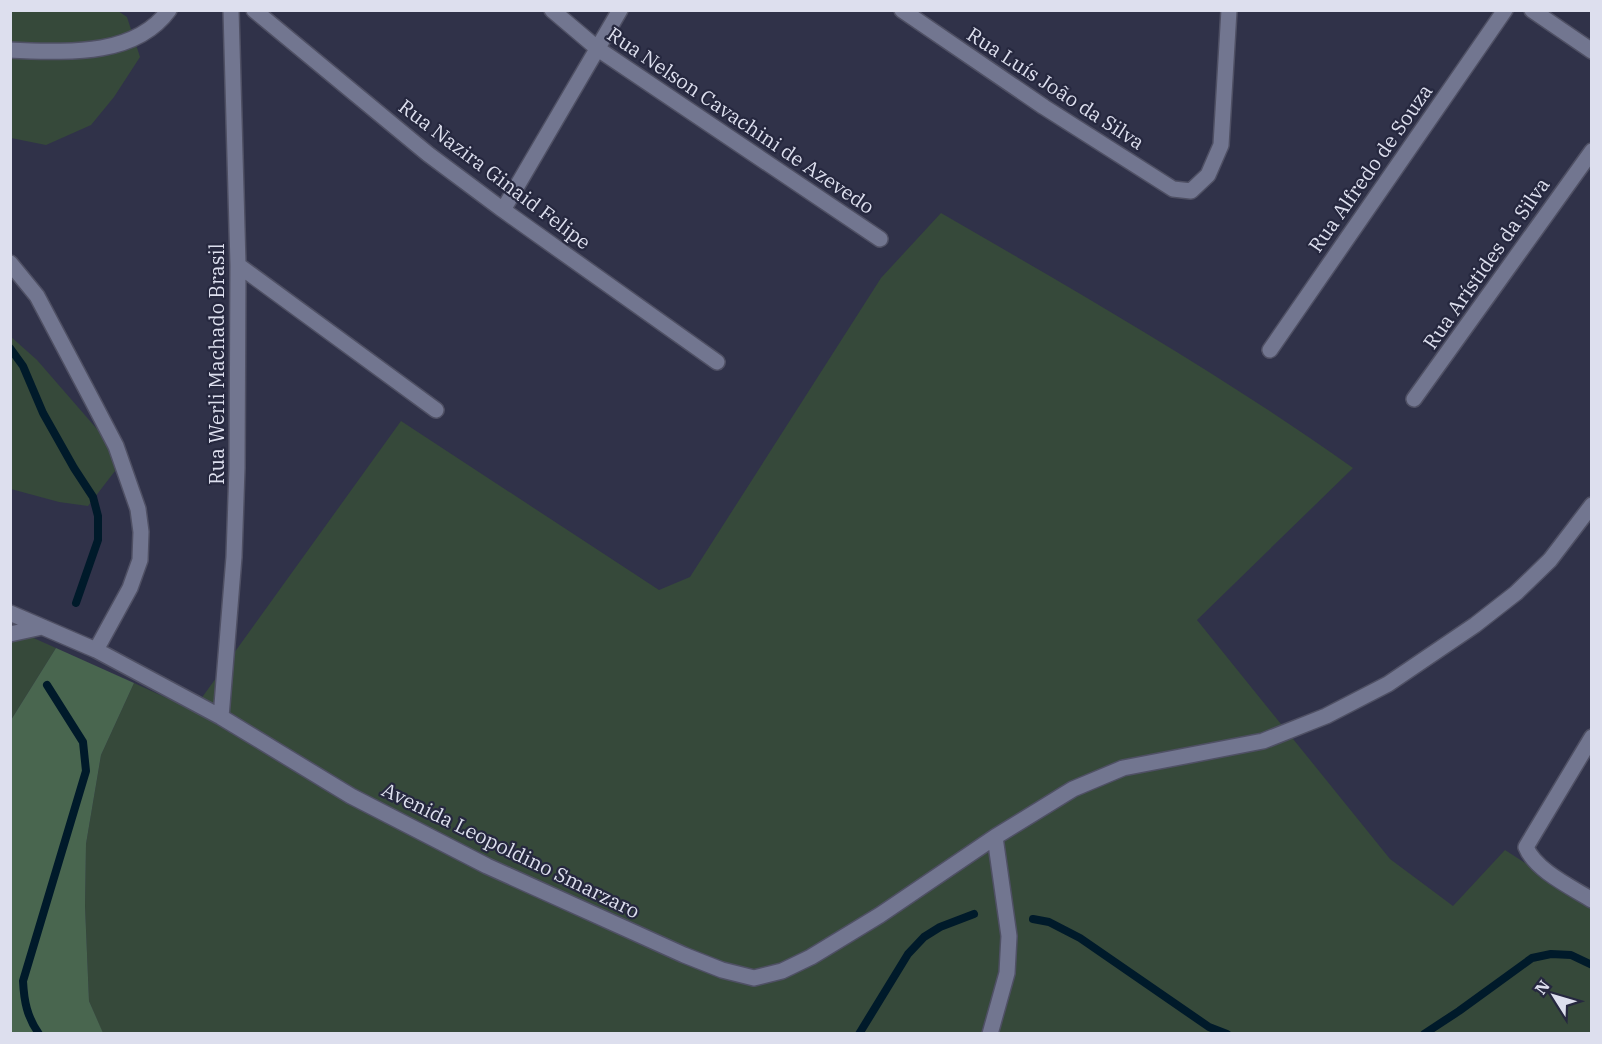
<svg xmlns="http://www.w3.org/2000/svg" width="1602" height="1044" font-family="'IBM Plex Serif',serif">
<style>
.green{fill:#36493a}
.forest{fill:#49664f}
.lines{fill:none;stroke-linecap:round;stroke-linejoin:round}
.stream{stroke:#001a2a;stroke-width:8}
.minor-casing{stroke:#4f5064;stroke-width:18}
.minor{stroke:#727690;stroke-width:15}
.labels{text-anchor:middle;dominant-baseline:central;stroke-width:4.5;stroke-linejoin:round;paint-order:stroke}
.street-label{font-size:20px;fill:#dddfee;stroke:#26283f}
</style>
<rect width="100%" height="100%" fill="#303249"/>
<path class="green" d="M10,11h108l9,6 13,40 -26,40 -23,28 -45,20 -35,-7z
M941,213c140,81 280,161 412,255l-156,152 193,239 63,47 52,-56 86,55v128l-1488,1 -14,-33 -4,-95 1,-62 15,-89 33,-72 59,27 208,-289 258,169 31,-13 191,-299z
M10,336l27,24 73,84 5,27 -27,35 -29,-4 -48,-13z
M11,628l45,20 -45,72z"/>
<path class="forest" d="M56,648l78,35 -33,72 -15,89 -1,62 4,95 14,32h-92v-313z"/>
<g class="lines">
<path class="stream" d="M10,348l13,18 20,47 31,55 19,29 5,19v24l-22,63
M1033,919l16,3 31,16 129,89 18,7
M39,1034c-12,-17 -15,-33 -16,-53l63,-210 -3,-29 -36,-57
M859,1034l49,-80 16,-17 16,-10 34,-13
M1424,1034l35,-23 73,-53 19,-4 20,1 21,10"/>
<g class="minor-casing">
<path id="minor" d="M254,10l174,144 75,56 214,152
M552,10l46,39 282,190
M902,10l142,97 129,82 18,2 17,-16 13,-30 8,-135
M1532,10l60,41
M10,50c54,2 124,8 159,-40
M503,210l117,-200
M10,263l27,33 55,104 24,46 22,63 3,23 -1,28 -10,28 -34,62
M238,265l198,145
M1270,350l235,-340
M1414,399l178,-248
M10,613l86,37 125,67 130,79 136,70 197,89 38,15 32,8 28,-7 29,-14 69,-42 115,-78 78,-48 50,-21 140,-27 63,-25 62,-32 87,-59 41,-32 34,-33 42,-55
M10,634l32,-7
M221,717l13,-160 3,-89 1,-203 -7,-255
M1592,737l-66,110c9,23 45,40 66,53
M990,1034l17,-61 2,-37 -14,-99"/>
</g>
<use href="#minor" class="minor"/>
</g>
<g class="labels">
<g class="street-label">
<text transform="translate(1056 88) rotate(33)">Rua Luís João da Silva</text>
<text transform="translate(741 120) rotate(34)">Rua Nelson Cavachini de Azevedo</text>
<text transform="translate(1370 168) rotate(-55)">Rua Alfredo de Souza</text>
<text transform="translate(495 174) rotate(37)">Rua Nazira Ginaid Felipe</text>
<text transform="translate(1486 263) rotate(-55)">Rua Arístides da Silva</text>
<text transform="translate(216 364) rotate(-90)">Rua Werli Machado Brasil</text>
<text transform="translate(511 850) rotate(26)">Avenida Leopoldino Smarzaro</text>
</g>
</g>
<rect width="1602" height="1044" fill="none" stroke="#dddfee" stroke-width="24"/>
<g transform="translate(1554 996) rotate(307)" stroke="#26283f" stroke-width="4.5" paint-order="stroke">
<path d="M0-4.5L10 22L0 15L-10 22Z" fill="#dddfee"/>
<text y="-9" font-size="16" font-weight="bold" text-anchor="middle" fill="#dddfee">N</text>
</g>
</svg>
